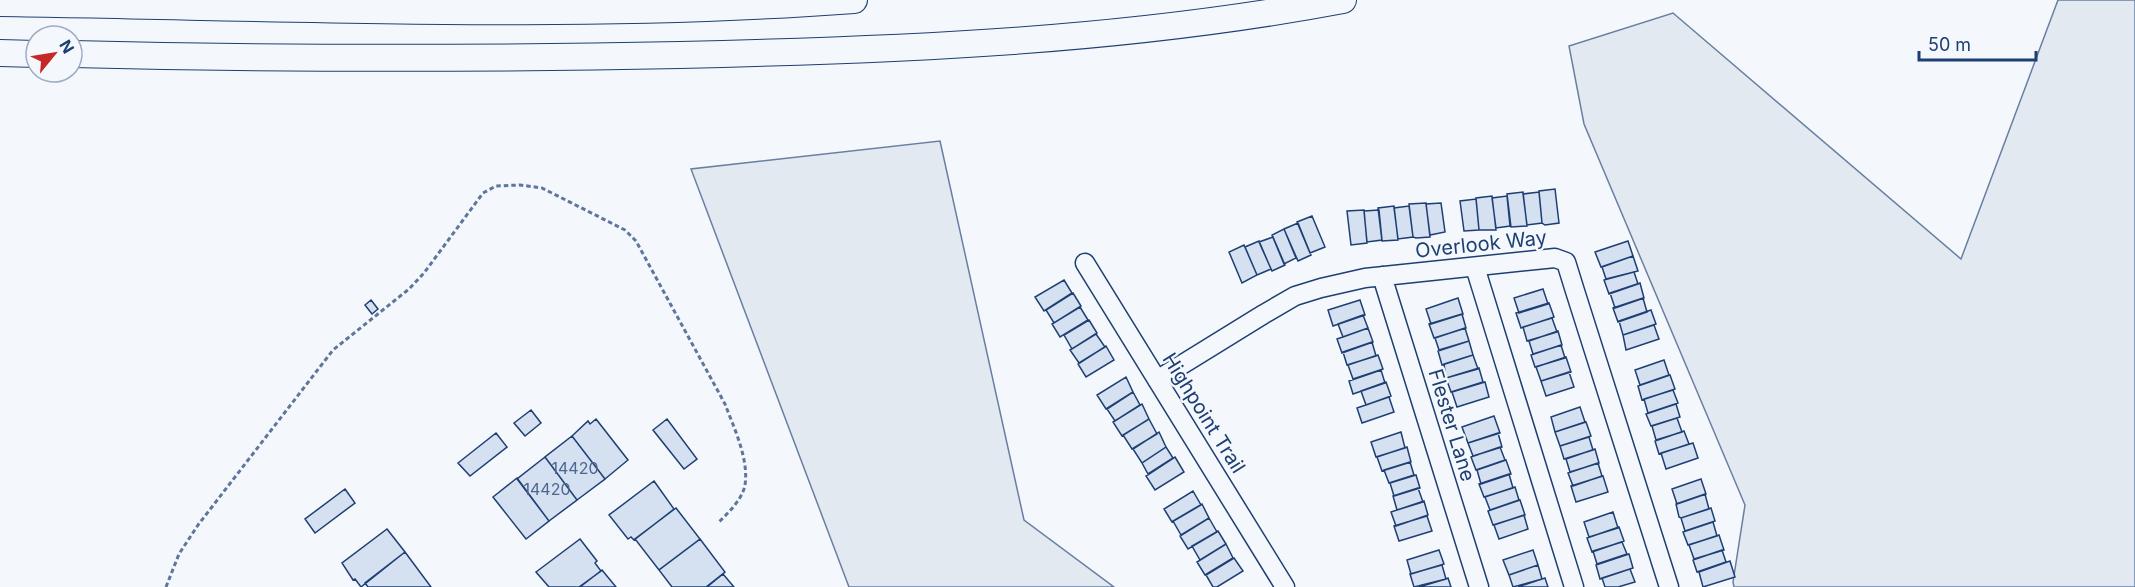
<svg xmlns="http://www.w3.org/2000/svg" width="2135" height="587" font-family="Inter,sans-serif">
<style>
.green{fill:#e3e9f0;stroke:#687fa3;stroke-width:1.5}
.building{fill:#d5e0f0;stroke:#1d3f73;stroke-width:1.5}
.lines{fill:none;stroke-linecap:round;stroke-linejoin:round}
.minor-casing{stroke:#1d3f73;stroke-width:21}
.highway-casing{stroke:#1d3f73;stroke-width:28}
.path{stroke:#5e769c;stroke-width:3;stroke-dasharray:4.5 3;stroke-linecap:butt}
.minor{stroke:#f4f7fb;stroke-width:18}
.highway{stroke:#f4f7fb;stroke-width:26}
.labels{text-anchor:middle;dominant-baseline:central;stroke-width:4.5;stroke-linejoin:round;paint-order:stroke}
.number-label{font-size:16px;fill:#4b6792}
.street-label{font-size:20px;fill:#1d3f73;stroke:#f4f7fb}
</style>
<rect width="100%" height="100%" fill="#f4f7fb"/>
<path class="green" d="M2058,0h77v587h-401l-1,-5 12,-77 -161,-381 -15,-78 104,-33 288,246z
M940,141l84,379 90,67h-265l-158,-418z"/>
<path class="building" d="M1555,189l4,34 -14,2 -3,-2 -3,-32z
M1523,192l4,34 -16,1 -4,-33z
M1539,192l3,31 -15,2 -4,-31z
M1492,196l4,34h-17l-3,-32z
M1507,196l3,30 -14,2 -4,-30z
M1476,199l3,31 -15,1 -4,-30z
M1426,203l4,34 -14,1 -3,-1 -4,-33z
M1441,203l4,29 -15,3 -4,-31z
M1394,206l4,34 -16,1 -4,-33z
M1409,206l4,31 -15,2 -4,-31z
M1364,210l3,33 -16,2 -4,-34z
M1379,210l3,30 -15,2 -3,-31z
M1312,216l13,31 -15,6 -13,-31z
M1298,223l13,32 -13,6 -14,-32z
M1284,229l12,29 -12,6 -12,-29z
M1273,237l12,28 -13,6 -13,-29z
M1259,241l12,28 -14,6 -12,-28z
M1628,241l5,15 -32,11 -6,-15z
M1244,245l13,30 -15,8 -13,-31z
M1633,256l5,15 -32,8 -4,-12z
M1634,272l4,12 -29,10 -5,-14z
M1064,280l8,13 -28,18 -9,-14z
M1640,283l4,15 -29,10 -5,-15z
M1543,289l5,15 -29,9 -5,-15z
M1073,293l8,13 -27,17 -8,-13z
M1458,298l5,16 -32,10 -5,-15z
M1643,298l4,14 -29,10 -5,-14z
M371,300l7,9 -6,5 -7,-9z
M1360,300l5,15 -32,11 -5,-16z
M1549,303l5,14 -33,11 -5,-15z
M1080,307l8,13 -28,17 -8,-13z
M1651,310l5,14 -33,11 -4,-14z
M1462,314l4,14 -32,10 -5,-14z
M1363,315l5,13 -25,9 -5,-13z
M1552,318l5,14 -30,9 -4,-14z
M1089,320l8,13 -25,16 -8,-14z
M1654,325l5,14 -33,11 -3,-15z
M1368,328l5,14 -31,11 -5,-14z
M1465,328l4,13 -30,9 -4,-12z
M1558,331l4,14 -29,9 -4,-13z
M1096,334l9,13 -26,16 -9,-13z
M1469,341l4,14 -31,10 -4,-14z
M1372,342l4,14 -29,9 -4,-13z
M1561,345l4,13 -30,9 -4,-12z
M1106,346l8,14 -28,17 -8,-13z
M1378,355l5,14 -30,10 -5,-14z
M1473,355l5,14 -32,9 -2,-14z
M1566,357l5,15 -30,9 -5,-14z
M1664,360l5,15 -29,10 -5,-15z
M1479,368l4,14 -32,10 -5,-14z
M1381,370l4,13 -32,11 -4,-13z
M1569,372l5,15 -28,9 -5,-15z
M1670,375l5,14 -33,11 -4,-14z
M1126,377l7,15 -27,17 -9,-14z
M1386,382l5,14 -25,9 -5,-14z
M1485,382l4,15 -32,10 -5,-15z
M1673,390l5,13 -30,10 -4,-14z
M1133,392l7,13 -25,16 -8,-12z
M1389,397l5,15 -32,11 -5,-15z
M1142,404l7,15 -27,17 -9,-14z
M1676,404l4,13 -29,9 -5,-12z
M1580,407l5,15 -30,10 -4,-15z
M531,410l10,13 -16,13 -11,-13z
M1494,416l6,17 -32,10 -6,-16z
M1677,418l5,14 -26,8 -4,-14z
M596,419l32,41 -23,19 -33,-43 16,-15 2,3z
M667,419l30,40 -13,10 -31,-39z
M1149,419l8,15 -25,15 -9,-14z
M1586,422l5,14 -31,10 -5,-14z
M1684,431l5,13 -30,10 -4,-13z
M1159,432l7,15 -24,16 -9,-14z
M1401,432l4,16 -29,9 -5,-15z
M496,433l11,14 -37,29 -12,-13z
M1498,433l4,14 -29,9 -5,-13z
M572,436l33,43 -28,21 -32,-43z
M1589,437l4,13 -29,9 -4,-13z
M1693,443l5,15 -32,11 -5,-16z
M1166,447l7,11 -25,16 -6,-11z
M1407,447l4,15 -29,9 -5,-14z
M1500,447l5,13 -29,10 -5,-13z
M1595,449l4,14 -29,9 -4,-13z
M545,457l32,43 -28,21 -32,-42z
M1175,457l9,15 -29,18 -9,-14z
M1506,460l5,14 -30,10 -4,-14z
M1410,462l4,13 -25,8 -5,-13z
M1598,463l4,13 -29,10 -5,-13z
M1509,474l4,14 -29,9 -5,-13z
M1416,475l4,13 -26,8 -4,-13z
M1603,476l5,16 -32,10 -5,-16z
M517,478l32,43 -23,18 -33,-42z
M1701,479l5,15 -29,10 -5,-15z
M654,481l20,28 -40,31 -3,-3 -3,2 -19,-24z
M1515,487l4,13 -29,10 -5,-13z
M1418,488l5,14 -26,8 -4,-14z
M345,489l10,14 -40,30 -10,-14z
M1193,491l8,14 -29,17 -8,-13z
M1705,494l4,15 -28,9 -2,-1 -3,-13z
M1520,500l5,15 -32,10 -5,-14z
M1424,501l4,14 -32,11 -5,-14z
M1202,504l7,14 -28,17 -8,-14z
M676,508l24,31 -41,31 -24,-31z
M1711,508l4,13 -30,10 -4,-13z
M1613,512l5,16 -29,9 -5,-15z
M1524,515l4,14 -29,10 -5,-14z
M1427,516l5,15 -33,10 -5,-15z
M1209,518l8,14 -29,17 -8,-13z
M1713,522l4,14 -29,9 -5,-13z
M1619,527l5,14 -32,11 -5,-14z
M387,529l18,23 -44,35 -6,-8 -2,1 -11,-17z
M1218,531l8,13 -26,16 -8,-14z
M1719,535l5,15 -30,9 -5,-14z
M580,539l17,22 -2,2 6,8 -22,16h-30l-13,-15z
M700,539l25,33 -19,15h-34l-13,-17z
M1622,542l5,12 -30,10 -4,-13z
M1226,544l7,14 -28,17 -8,-13z
M1439,550l5,14 -33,10 -4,-14z
M1533,550l5,15 -29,10 -6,-15z
M1722,550l4,12 -29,10 -4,-12z
M405,552l26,35h-63l-3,-4z
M1629,554l4,14 -33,11 -4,-14z
M1234,558l9,13 -26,16h-4l-7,-12z
M1730,561l5,16 -32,10 -4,-15z
M1442,565l4,14 -32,8 -4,-13z
M1538,565l4,14 -29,8 -4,-12z
M1630,569l5,13 -17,5h-13l-3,-9z
M602,570l14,17h-36z
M723,574l11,13h-27z
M1448,578l3,9h-32l27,-8z
M1545,578l3,9h-30z"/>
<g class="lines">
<g class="minor-casing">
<path id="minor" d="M1085,263l200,324
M1475,267l99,320
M1382,276l97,311
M1157,380l107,-66 31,-18 26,-8 44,-10 190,-20 11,4 9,29 94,296"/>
</g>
<g class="highway-casing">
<path id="highway" d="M0,3c285,4 570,18 854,-3
M0,53l36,1
M72,54c203,5 405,5 608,1 222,-5 445,-14 663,-55"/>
</g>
<path class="path" d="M166,587l13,-33 19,-29 135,-175 76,-61 15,-16 59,-80 13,-7 24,-1 22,3 83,42 11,11 89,163c9,24 24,55 20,81 -3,15 -17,28 -27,38"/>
<use href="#minor" class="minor"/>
<use href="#highway" class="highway"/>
</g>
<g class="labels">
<g class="number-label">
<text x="575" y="468">14420</text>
<text x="547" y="489">14420</text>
</g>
<g class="street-label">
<text transform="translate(1481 244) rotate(-6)">Overlook Way</text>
<text transform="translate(1204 413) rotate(58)">Highpoint Trail</text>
<text transform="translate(1452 425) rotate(73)">Flester Lane</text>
</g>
</g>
<g transform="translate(54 54) rotate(60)"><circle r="28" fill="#f4f7fb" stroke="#9eadc5" stroke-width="1.5"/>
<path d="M0-4.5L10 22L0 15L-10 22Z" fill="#c62828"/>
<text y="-9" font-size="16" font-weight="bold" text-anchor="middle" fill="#1d3f73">N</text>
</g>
<path d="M1919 51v9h117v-9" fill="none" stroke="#1d3f73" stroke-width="3"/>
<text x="1928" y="51" font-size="18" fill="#1d3f73" stroke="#f4f7fb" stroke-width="4.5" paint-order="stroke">50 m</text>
</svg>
